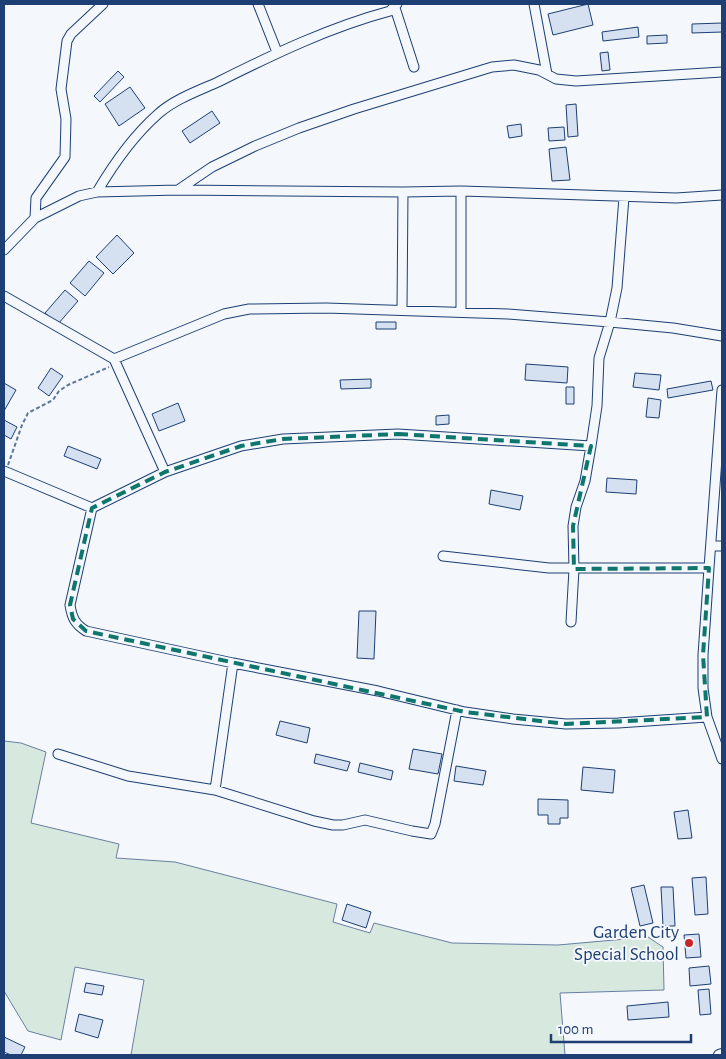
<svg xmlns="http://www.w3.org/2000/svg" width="726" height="1059" font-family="'Alegreya Sans',sans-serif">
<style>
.green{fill:#d7e8df;stroke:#687fa3}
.building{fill:#d5e0f0;stroke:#1d3f73}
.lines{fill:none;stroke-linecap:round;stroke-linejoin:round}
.minor-casing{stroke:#1d3f73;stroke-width:11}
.tertiary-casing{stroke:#1d3f73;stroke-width:12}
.path{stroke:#5e769c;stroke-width:2;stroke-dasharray:4 2.5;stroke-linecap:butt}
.minor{stroke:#f4f7fb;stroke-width:9}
.tertiary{stroke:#f4f7fb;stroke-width:10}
.marked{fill:none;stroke:#0f766e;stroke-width:4;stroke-dasharray:10 6;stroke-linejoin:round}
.poi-dot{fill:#c62828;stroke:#f4f7fb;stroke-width:2}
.labels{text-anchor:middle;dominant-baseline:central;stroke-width:4;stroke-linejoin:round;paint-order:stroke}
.poi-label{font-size:19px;fill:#1d3f73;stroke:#f4f7fb;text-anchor:end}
</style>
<rect width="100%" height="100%" fill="#f4f7fb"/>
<path class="green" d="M4,741l17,2 25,9 -15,71 88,21 -3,14 59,4 162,42 -4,18 37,11 4,-10 78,20 106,2 90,-8 15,10 1,43 -104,3 5,62h-434l13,-75 -69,-13 -14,73 -33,-9 -24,-40z"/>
<path class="building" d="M588,4l5,21 -40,10 -5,-21z
M722,23v9l-30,1v-9z
M638,27l1,10 -36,4 -1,-9z
M667,35v8l-20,1v-8z
M608,52l2,18 -8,1 -2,-18z
M118,71l6,6 -24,25 -6,-6z
M130,87l15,21 -26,18 -14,-22z
M576,104l2,32 -10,1 -2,-32z
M212,111l8,12 -30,20 -8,-12z
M521,124l1,12 -13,2 -2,-12z
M564,127l1,13 -16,1 -1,-13z
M566,147l4,33 -18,1 -3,-32z
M117,235l17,18 -21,21 -17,-17z
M89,261l15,12 -19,23 -15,-13z
M65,290l13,11 -20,23 -13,-11z
M376,322h20v7h-20z
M526,364l42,3 -1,16 -42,-3z
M51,368l12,8 -14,20 -11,-8z
M635,373l26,2 -2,15 -26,-3z
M371,379v9l-30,1 -1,-9z
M711,381l2,9 -45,8 -1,-9z
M4,383l12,7 -12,21z
M566,387h8v17h-8z
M648,398l13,2 -2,18 -13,-1z
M178,403l7,18 -26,10 -7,-17z
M449,415v9l-13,1v-9z
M4,420l13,7 -6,12 -7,-4z
M68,446l33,13 -4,10 -33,-13z
M607,478l30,2 -1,14 -30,-2z
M491,490l32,6 -3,14 -31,-6z
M359,611h17l-2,48 -17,-1z
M280,721l30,7 -3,15 -31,-8z
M413,749l29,5 -4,20 -29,-5z
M316,754l34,8 -3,9 -33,-8z
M360,763l33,8 -2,9 -33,-8z
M456,766l30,5 -3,14 -29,-4z
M583,767l32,3 -2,23 -32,-3z
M538,799l30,1v18h-8v6h-12v-9h-10z
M688,810l4,28 -14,1 -4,-27z
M706,877l2,37 -13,1 -3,-37z
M644,885l9,38 -13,3 -9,-38z
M661,887h12l2,39h-12z
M347,904l24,8 -5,16 -24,-8z
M699,934l2,23 -15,1 -2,-23z
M709,966l2,18 -21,2 -1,-18z
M86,983l18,3 -2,9 -18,-3z
M709,989l2,25 -11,1 -2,-25z
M668,1002l1,15 -41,3 -1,-14z
M79,1014l24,6 -5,18 -23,-7z
M4,1037l21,10 -4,8h-10l-7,-3z"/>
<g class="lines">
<g class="minor-casing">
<path id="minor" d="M258,4l19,48
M534,4l13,70
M395,8l19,59
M178,190l34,-23 43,-21 44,-18 55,-19 138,-42 22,-2 25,5 17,9 20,2 146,-9
M97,192c17,-29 35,-55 61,-78 17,-15 40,-23 60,-32 56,-28 112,-55 172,-71l7,-7
M35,218l1,-20 29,-41 1,-38 -5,-30 6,-48 4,-7 32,-30
M4,250l31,-32 44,-22 18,-4 81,-2 225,2 58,-1 215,7 46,-3
M4,296l110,63 51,113
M402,310l1,-118
M461,312v-121
M114,359l110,-45 25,-5 77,-1 182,6 102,8 63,6 49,8
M722,390l-13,178 -6,87v33l4,29 15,42
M591,446l-193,-12 -115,5 -42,7 -76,26 -73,36 -22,97c2,13 5,19 16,26l147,32 145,28 87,21 48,7 53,5 52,-1 89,-6
M4,471l88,37
M711,546h11
M443,556l106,12h160
M571,622l3,-53 -1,-43 3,-19 9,-26 6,-35 6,-40 2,-48 11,-36 7,-34 7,-91
M58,754l70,22 87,14 99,31 19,4h10l22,-5 47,11 19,3 4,-10 22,-114
M215,790l18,-127"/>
</g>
<g class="tertiary-casing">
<path id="tertiary" d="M719,1055l3,-1"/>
</g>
<path class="path" d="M8,465l14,-40 6,-12 25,-13 6,-9 9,-6 41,-18"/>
<use href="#minor" class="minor"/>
<use href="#tertiary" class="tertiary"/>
</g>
<path class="marked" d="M398,434l193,12 -18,80 1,43 135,-1 -6,87 4,62 -141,7 -101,-12 -379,-81 -13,-12 -3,-14 22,-97 73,-36 76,-26 42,-7z"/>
<circle class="poi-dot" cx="689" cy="943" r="5"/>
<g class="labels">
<g class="poi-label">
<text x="679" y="932">Garden City<tspan x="679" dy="22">Special School</tspan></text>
</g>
</g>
<rect width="726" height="1059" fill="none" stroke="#1d3f73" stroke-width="10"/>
<path d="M551 1034v8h140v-8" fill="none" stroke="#1d3f73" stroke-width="2.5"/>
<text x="558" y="1034" font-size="15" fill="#1d3f73" stroke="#f4f7fb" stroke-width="4" paint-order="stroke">100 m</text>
</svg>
